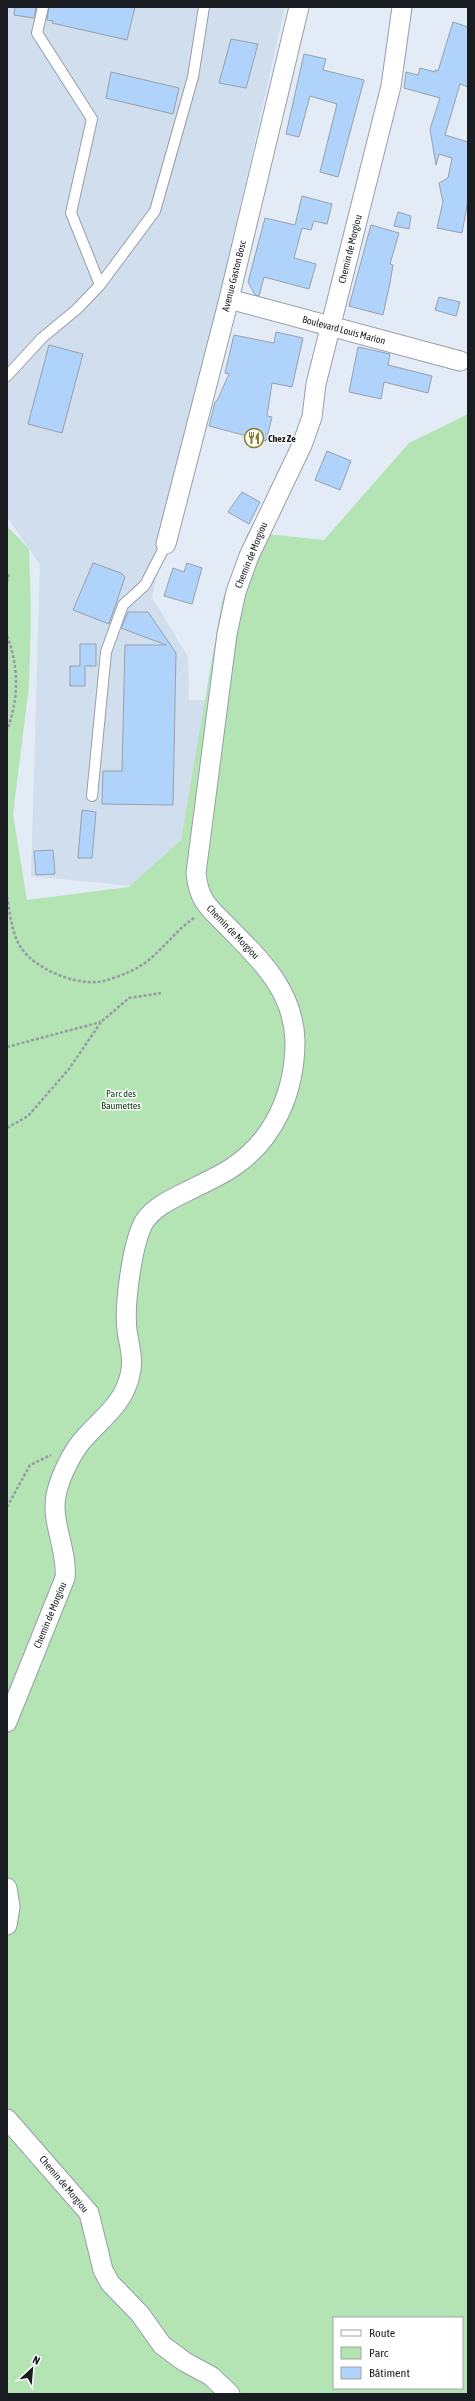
<svg xmlns="http://www.w3.org/2000/svg" width="475" height="2401" font-family="'Asap Condensed',sans-serif">
<style>
.built{fill:#d1deee}
.green{fill:#b4e3b4;fill-rule:evenodd}
.building{fill:#b0d3fb;stroke:#98a0a9}
.lines{fill:none;stroke-linecap:round;stroke-linejoin:round}
.service-casing{stroke:#979fa9;stroke-width:12}
.minor-casing{stroke:#979fa9;stroke-width:21}
.path{stroke:#969ca4;stroke-width:2.5;stroke-dasharray:3 2;stroke-linecap:butt}
.service{stroke:#fff;stroke-width:10}
.minor{stroke:#fff;stroke-width:19}
.labels{text-anchor:middle;dominant-baseline:central;stroke-width:3;stroke-linejoin:round;paint-order:stroke}
.street-label{font-size:10px;fill:#191c20;stroke:#fff}
.poi-label{font-size:10px;font-weight:bold;fill:#191c20;stroke:#fff;text-anchor:start}
.park-label{font-size:10px;fill:#02380a;stroke:#fff}
</style>
<rect width="100%" height="100%" fill="#e3ecf6"/>
<path class="built" d="M7,7h278l-133,590 36,60 1,43h21l-28,191 -151,-15 9,-311 -33,-48z"/>
<path class="green" d="M468,414v1980h-461v-1868l22,23 2,66 -2,71 -16,128 14,86 102,-13 52,-47 41,-239 26,-69 76,8 85,-97zM334,2318h128v70h-128z"/>
<path class="building" d="M15,7h21l-2,11 -20,-3z
M49,7h86l-8,33 -75,-17 1,-2 -6,-1z
M453,22l15,5v60l-8,-3 -15,51 23,7v58l-6,33 -25,-5 6,-26 -4,-19 9,-5 4,-20 -13,-4 -3,11 -6,-36 10,-31 -36,-10 2,-16 12,3 2,-7 15,4v-2l3,1z
M231,39l27,5 -12,44 -27,-5z
M304,54l22,5 -3,11 41,10 -26,97 -18,-5 17,-68 -27,-8 -11,41 -13,-3z
M111,72l68,16 -6,26 -67,-16z
M302,196l30,8 -5,20 -13,-3 -3,9 -9,-2 -8,30 22,6 -7,25 -45,-12 -5,19 -4,-1 -7,-13 17,-64 30,7z
M398,212l13,4 -2,13 -15,-3z
M371,225l28,8 -9,31 3,1 -3,18 -7,32 -34,-9z
M439,297l21,5 -4,14 -21,-6z
M276,332l27,6 -11,49 -20,-4 -5,33 5,1 -6,24 -57,-15 6,-24 2,-1 12,-27 -4,-1 9,-38 40,8z
M49,345l34,9 -21,79 -34,-9z
M358,347l32,7 -2,11 44,11 -4,17 -44,-11 -3,17 -32,-7z
M327,451l24,10 -11,29 -25,-10z
M242,492l18,10 -11,22 -21,-12z
M93,563l28,10 4,4 -16,47 -36,-14z
M187,563l15,5 -10,36 -28,-8 9,-28 11,4z
M128,612h20l28,41 -3,152 -71,-1 1,-33h19l3,-126h41l-45,-17z
M80,644h16v22h-11v20h-15v-20h10z
M82,810l14,2 -4,46h-14z
M53,850l2,24 -19,1 -2,-24z"/>
<g class="lines">
<g class="service-casing">
<path id="service" d="M43,7l-6,26 55,86 -21,94 29,72
M7,376l35,-38 35,-29 23,-24 55,-74 38,-134 11,-70
M92,796l14,-144 17,-47 22,-20 21,-41"/>
</g>
<g class="minor-casing">
<path id="minor" d="M229,299l231,62
M166,544l63,-245 70,-292
M7,1722l58,-144c3,-29 -16,-58 -8,-87 4,-16 14,-36 24,-49 19,-23 42,-36 49,-67 4,-16 -1,-30 -3,-45 -3,-25 5,-86 17,-108 10,-16 32,-25 48,-33 13,-7 28,-13 41,-22 42,-28 62,-76 62,-126 -1,-49 -34,-81 -66,-113 -19,-20 -30,-25 -33,-55l31,-239 9,-42 13,-36 53,-111 10,-28 4,-33 75,-298 11,-79
M7,1888l3,19 -3,18
M7,2119l82,94 14,57 7,13 30,31 22,31 23,17 26,14 19,18"/>
</g>
<path class="path" d="M7,582l2,-9
M7,636c12,31 12,63 0,94
M7,897c3,16 5,39 15,52 14,20 51,35 75,33 9,0 33,-10 40,-14 23,-13 36,-36 57,-50
M7,1047l94,-25
M7,1128l21,-12 41,-47 32,-47 28,-24 32,-5
M7,1507l23,-42 21,-10"/>
<use href="#service" class="service"/>
<use href="#minor" class="minor"/>
</g>
<defs>
<g id="restaurant-ring" transform="scale(1)"><circle r="9.5" fill="#fff" stroke="#857f27" stroke-width="1.5"/><path d="M-5-6h1v4h1v-4h1v4h1v-4h1v5L-1.5 .5V6h-2V.5L-5-1ZM5-6V6H3V1.5H1.5Q1.5-4 5-6Z" fill="#857f27"/></g>
</defs>
<g fill-rule="evenodd">
<use href="#restaurant-ring" x="254" y="438"/>
</g>
<g class="labels">
<g class="street-label">
<text transform="translate(350 249) rotate(-76)">Chemin de Morgiou</text>
<text transform="translate(234 276) rotate(-76)">Avenue Gaston Bosc</text>
<text transform="translate(344 330) rotate(15)">Boulevard Louis Marion</text>
<text transform="translate(251 555) rotate(-68)">Chemin de Morgiou</text>
<text transform="translate(233 932) rotate(46)">Chemin de Morgiou</text>
<text transform="translate(50 1615) rotate(-68)">Chemin de Morgiou</text>
<text transform="translate(64 2184) rotate(50)">Chemin de Morgiou</text>
</g>
<g class="poi-label">
<text x="268" y="438">Chez Ze</text>
</g>
<g class="park-label">
<text x="121" y="1093">Parc des<tspan x="121" dy="12">Baumettes</tspan></text>
</g>
</g>
<rect width="475" height="2401" fill="none" stroke="#191c20" stroke-width="16"/>
<rect x="333" y="2317" width="130" height="72" fill="#ffffff" stroke="#a3a4a6"/>
<rect x="341" y="2330" width="20" height="6" fill="#ffffff" stroke="#a3a4a6"/>
<text x="369" y="2337" font-size="12" fill="#191c20">Route</text>
<rect x="341" y="2347" width="20" height="12" fill="#b4e3b4" stroke="#a3a4a6"/>
<text x="369" y="2357" font-size="12" fill="#191c20">Parc</text>
<rect x="341" y="2367" width="20" height="12" fill="#b0d3fb" stroke="#a3a4a6"/>
<text x="369" y="2377" font-size="12" fill="#191c20">Bâtiment</text>
<g transform="translate(32 2369) rotate(26)" stroke="#ffffff" stroke-width="3" paint-order="stroke">
<path d="M0-3L7 15L0 10L-7 15Z" fill="#191c20"/>
<text y="-6" font-size="11" font-weight="bold" text-anchor="middle" fill="#191c20">N</text>
</g>
</svg>
